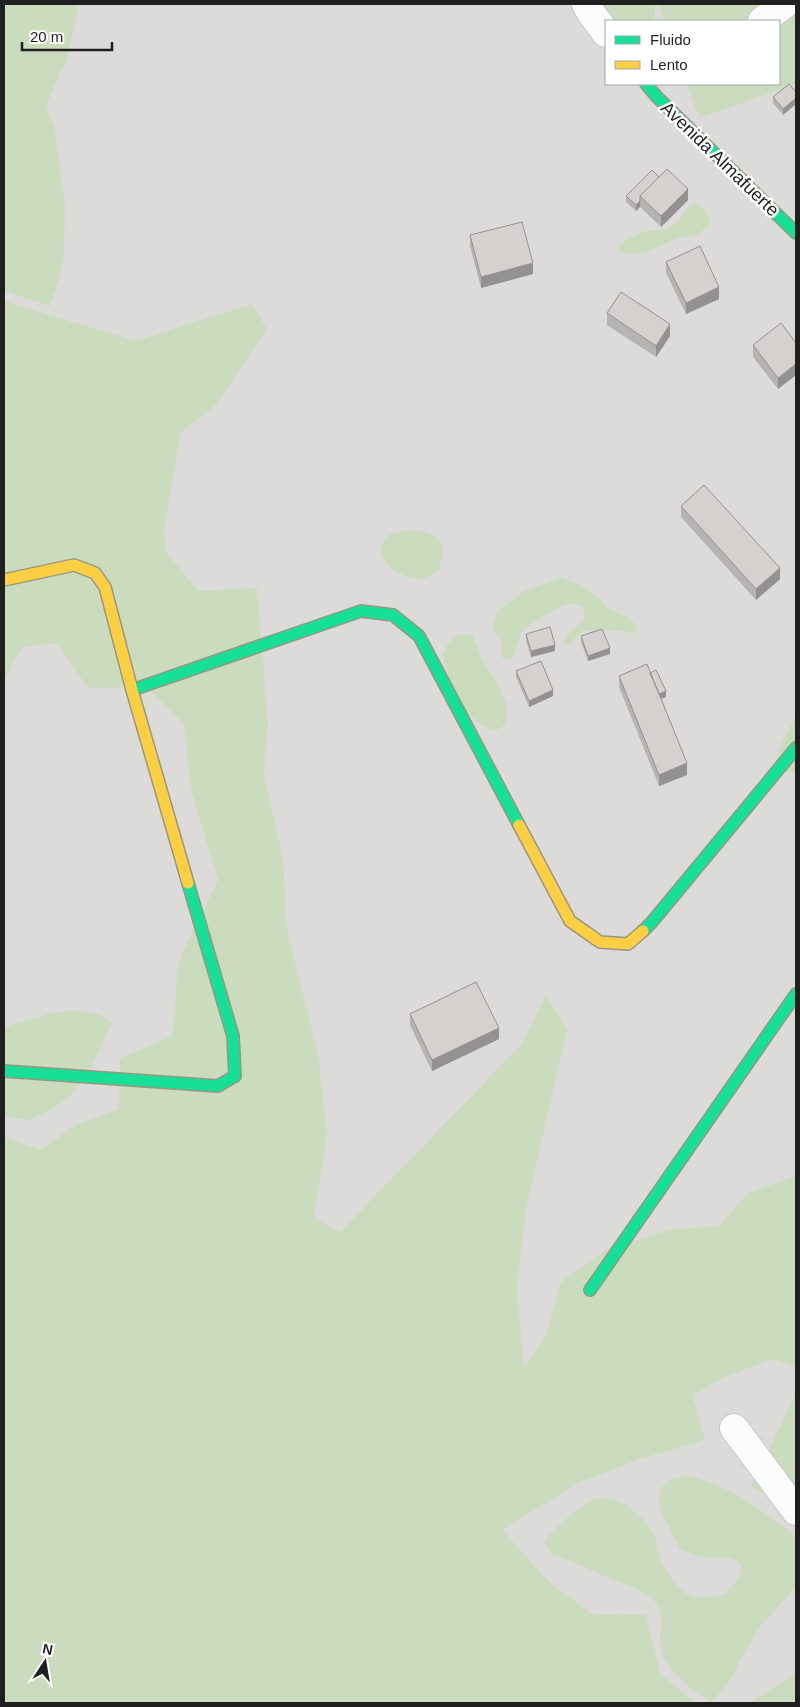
<svg xmlns="http://www.w3.org/2000/svg" width="800" height="1707" font-family="Arial,sans-serif">
<style>
.residential{fill:#dddbd9;fill-rule:evenodd}
.forest{fill:#cbdbbe}
.lines{fill:none;stroke-linecap:round;stroke-linejoin:round}
.street-casing{stroke:#c6c5c4;stroke-width:30}
.fast-casing{stroke:#979780;stroke-width:14}
.slow-casing{stroke:#979780;stroke-width:14}
.street{stroke:#fcfcfc;stroke-width:28}
.fast{stroke:#16e098;stroke-width:11}
.slow{stroke:#ffcf43;stroke-width:11}
.wall{fill:#b6b4b2}
.shaded-wall{fill:#949291}
.building{fill:#d4d1cf;stroke:#949291}
.labels{text-anchor:middle;dominant-baseline:central;stroke-width:5;stroke-linejoin:round;paint-order:stroke}
.street-label{font-size:18px;fill:#1f1f1f;stroke:#fff}
</style>
<rect width="100%" height="100%" fill="#eeebe8"/>
<path class="residential" d="M4,4h792v1699h-792zM606,21h173v63h-173z"/>
<path class="forest" d="M4,4h73v9l-10,47 -12,24 -9,22 9,24 10,76 -1,51 -6,26 -8,23 -46,-15z
M595,4h60v9l-3,8h-38z
M658,4h138v80l-97,34 -12,-34h92v-63h-115z
M694,203c9,4 16,11 16,21 -7,7 -13,12 -23,13 -5,1 -8,0 -12,2 -18,9 -35,20 -56,13v-7c3,-3 23,-13 27,-14 8,-1 16,0 23,-3 11,-6 14,-19 25,-25z
M4,301l131,40 117,-37 15,25 -51,76 -35,27 -17,97 2,23 32,39 59,-3 11,136 -4,51 19,84 4,71 31,124 9,80 -13,84 26,14 181,-187 25,-50 21,35 -41,179 -9,80 7,78 21,-30 16,-55 47,-33 61,-19 50,-4 29,-33 48,-17v191l-24,-8 -49,19 -30,17 12,45 -65,19 -62,24 -76,47 47,52 43,32 54,1 14,59 36,29h-692v-567l36,14 36,-25 42,-16 2,-51 53,-22 5,-74 40,-82 -27,-90 -7,-65 -37,-38 -59,1 -31,-45 -35,4 -18,32z
M408,530c11,0 33,4 35,17 1,7 -3,17 -4,24 -6,3 -13,7 -19,8 -13,1 -36,-12 -39,-26 -1,-6 3,-13 7,-18z
M561,578l20,7 22,17 4,6 21,9 10,10 -4,6 -18,-3 -33,1 -14,14 -6,-2c4,-12 15,-16 22,-25l-1,-7 -3,-6 -14,-1 -7,3 -34,20 -4,5 -9,25 -6,2 -5,-1 -1,-18 -8,-11v-6l5,-12 27,-21z
M457,635h16l9,25 14,21 11,24 -1,20 -12,6 -12,-5 -27,-24 -12,-47 5,-12z
M796,716v58l-14,-4 -5,-13 3,-11z
M77,1010l25,5 10,8 -24,51 -16,20 -20,15 -23,11 -25,-3v-90l48,-14z
M796,1393v117l-45,-23z
M687,1476c34,6 64,27 91,47 6,4 12,10 18,14v50l-34,37 -20,32 -5,12 -8,14 -17,20c-21,-13 -52,-33 -52,-62 0,-12 4,-26 -4,-37 -11,-14 -28,-17 -44,-24 -20,-8 -39,-18 -60,-24l-8,-13c10,-13 34,-35 49,-42 23,-9 49,15 60,33 4,7 4,17 7,25 3,10 16,28 24,34 10,7 27,7 37,3 13,-6 19,-17 21,-30l-11,-7h-25l-13,-3 -13,-6 -18,-35 -4,-14 4,-13 11,-8z
M796,1673v30h-46z"/>
<g class="lines">
<g class="street-casing">
<path id="street" d="M586,4l5,9 15,20
M762,21l23,-17
M734,1428l62,83"/>
</g>
<g class="fast-casing">
<path id="fast" d="M646,84l11,13 139,136
M132,690l229,-79 32,4 26,21 100,189
M643,931l9,-9 144,-174
M4,1071l214,15 17,-10 -2,-40 -45,-153
M590,1290l206,-296"/>
</g>
<g class="slow-casing">
<path id="slow" d="M4,580l70,-15 21,8 10,14 27,103 56,193
M519,825l51,96 30,21 28,2 15,-13"/>
</g>
<use href="#street" class="street"/>
<use href="#fast" class="fast"/>
<use href="#slow" class="slow"/>
</g>
<path class="wall" d="M796,92v12l-13,11 -10,-12v-6z
M659,177l29,23 -27,27 -21,-20 -4,4 -10,-9v-6z
M470,235l63,39 -52,14 -11,-42z
M666,262l53,37 -33,15 -20,-41z
M607,313l63,23 -14,21 -49,-32z
M796,343v32l-18,14 -25,-32v-12z
M681,506l99,73 -24,21 -75,-83z
M526,634l29,17 -24,6 -5,-17z
M581,636l29,18 -22,7 -7,-19z
M516,671l37,25 -24,11 -13,-30z
M650,673l16,24 -5,2 26,76 -28,11 -40,-99v-11z
M410,1014l89,25 -67,32 -22,-46z"/>
<path class="shaded-wall" d="M796,98v6l-13,11v-6z
M688,189v11l-27,27v-11z
M640,201v6l-4,4v-6z
M533,263v11l-52,14v-11z
M719,287v12l-33,15v-11z
M670,324v12l-14,21v-11z
M796,364v11l-18,14v-11z
M780,568v11l-24,21v-11z
M555,645v6l-24,6v-6z
M610,648v6l-22,7v-5z
M553,690v6l-24,11v-6z
M666,691v6l-8,3v-6z
M687,763v12l-28,11v-11z
M499,1028v11l-67,32v-11z"/>
<path class="building" d="M789,84l7,8v6l-13,11 -10,-12z
M667,169l21,20 -27,27 -21,-20z
M652,170l7,7 -19,19v5l-4,4 -10,-9z
M522,222l11,41 -52,14 -11,-42z
M700,246l19,41 -33,16 -20,-41z
M621,292l49,32 -14,22 -49,-33z
M781,323l15,20v21l-18,14 -25,-33z
M704,485l76,83 -24,21 -75,-83z
M550,627l5,18 -24,6 -5,-17z
M602,629l8,19 -22,8 -7,-20z
M541,661l12,29 -24,11 -13,-30z
M647,664l40,99 -28,12 -40,-99z
M656,670l10,21 -7,3 -9,-21z
M476,982l23,46 -67,32 -22,-46z"/>
<g class="labels">
<g class="street-label">
<text transform="translate(720 159) rotate(44)">Avenida Almafuerte</text>
</g>
</g>
<rect width="800" height="1707" fill="none" stroke="#1f1f1f" stroke-width="10"/>
<rect x="605" y="20" width="175" height="65" fill="#ffffff" stroke="#a5a5a5"/>
<rect x="615" y="36" width="25" height="8" fill="#16e098" stroke="#a5a5a5"/>
<text x="650" y="45" font-size="15" fill="#1f1f1f">Fluido</text>
<rect x="615" y="61" width="25" height="8" fill="#ffcf43" stroke="#a5a5a5"/>
<text x="650" y="70" font-size="15" fill="#1f1f1f">Lento</text>
<g transform="translate(45 1662) rotate(12)" stroke="#ffffff" stroke-width="4" paint-order="stroke">
<path d="M0-4L9 19L0 12L-9 19Z" fill="#1f1f1f"/>
<text y="-8" font-size="14" font-weight="bold" text-anchor="middle" fill="#1f1f1f">N</text>
</g>
<path d="M22 42v8h90v-8" fill="none" stroke="#1f1f1f" stroke-width="2.5"/>
<text x="30" y="42" font-size="15" fill="#1f1f1f" stroke="#ffffff" stroke-width="4" paint-order="stroke">20 m</text>
</svg>
